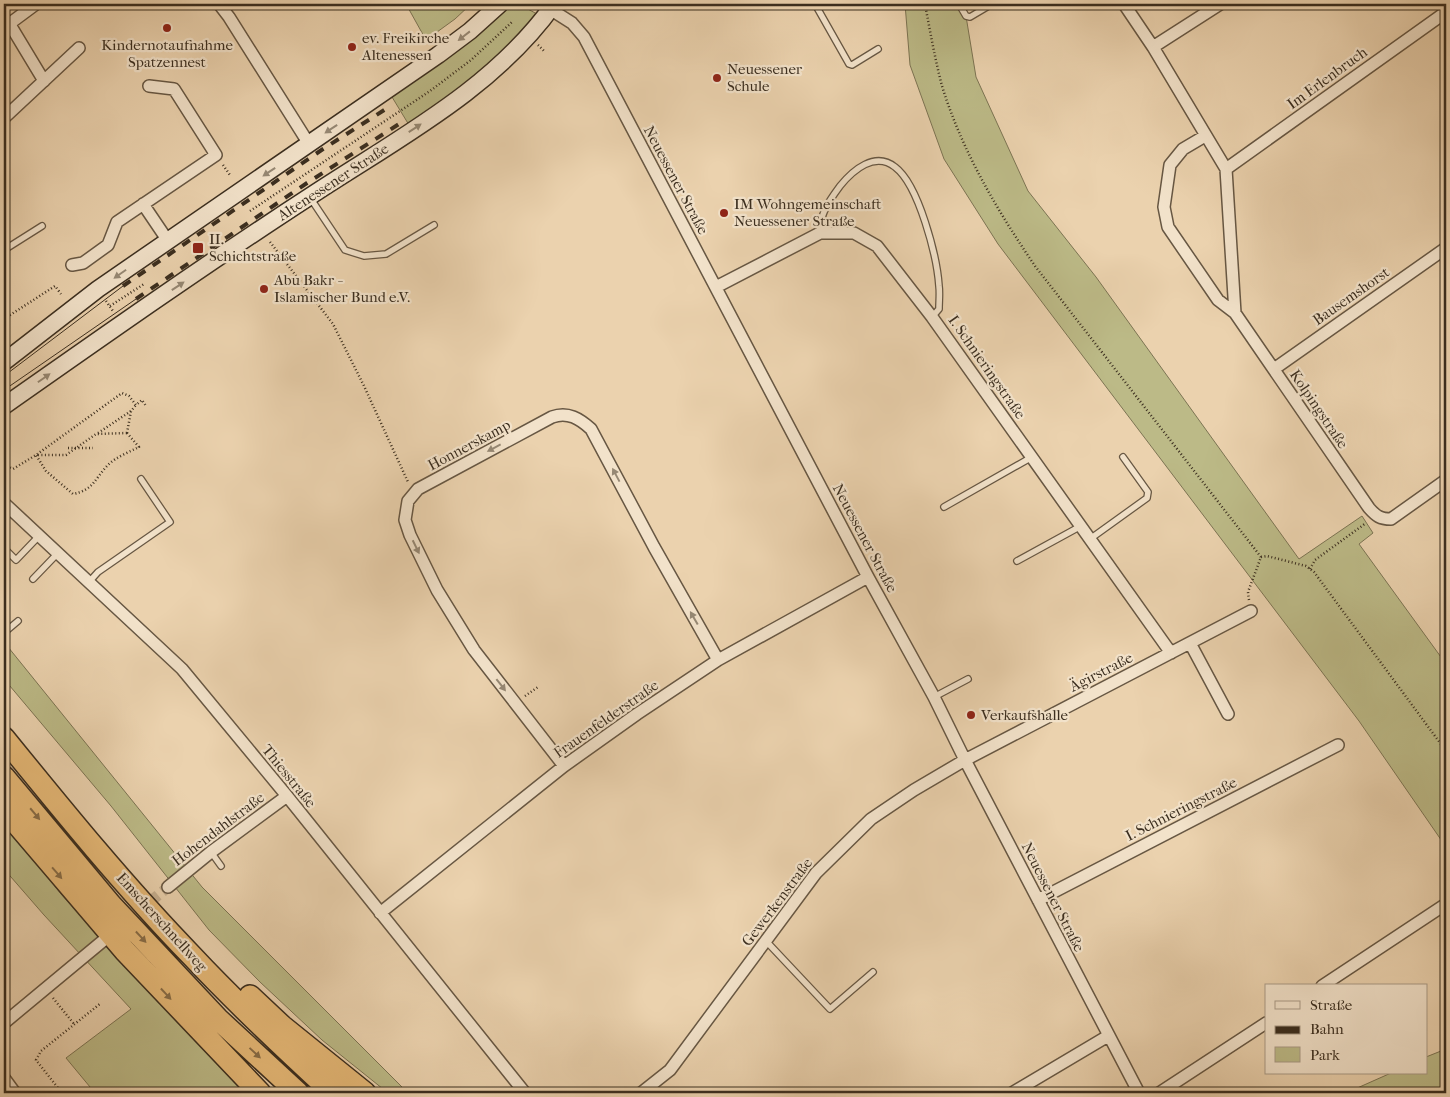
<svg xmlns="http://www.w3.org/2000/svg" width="1450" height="1097" font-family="'IM FELL French Canon',serif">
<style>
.green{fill:#bcba87;stroke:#7c7453}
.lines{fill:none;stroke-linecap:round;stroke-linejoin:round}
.minor-tunnel{stroke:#c8b191;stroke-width:11;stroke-dasharray:11 5.5;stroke-linecap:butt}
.service-casing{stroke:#675743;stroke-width:8}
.minor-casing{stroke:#675743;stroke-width:14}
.secondary-casing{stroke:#3b2e1f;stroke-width:19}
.motorway-casing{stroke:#3b2e1f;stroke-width:24}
.path{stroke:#3b2e1f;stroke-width:2.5;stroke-dasharray:1 2.5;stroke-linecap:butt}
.service{stroke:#f2e2ca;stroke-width:5.5}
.minor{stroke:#f2e2ca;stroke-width:11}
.secondary{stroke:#f2e2ca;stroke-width:16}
.motorway{stroke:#e6b977;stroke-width:21}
.tram{stroke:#3b2e1f;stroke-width:1}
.rail{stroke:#3b2e1f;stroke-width:4;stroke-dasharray:9 9;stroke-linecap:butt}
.oneway{fill:#968874}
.oneway2{fill:#886d47}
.poi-dot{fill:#8f2418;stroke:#f2e2ca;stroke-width:2}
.labels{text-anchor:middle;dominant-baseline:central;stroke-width:4.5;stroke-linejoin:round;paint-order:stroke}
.poi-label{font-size:15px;fill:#3b2e1f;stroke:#f2e2ca;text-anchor:start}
.street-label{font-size:15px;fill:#3b2e1f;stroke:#f2e2ca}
</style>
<rect width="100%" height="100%" fill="#ebd2ae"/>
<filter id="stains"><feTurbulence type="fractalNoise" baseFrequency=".004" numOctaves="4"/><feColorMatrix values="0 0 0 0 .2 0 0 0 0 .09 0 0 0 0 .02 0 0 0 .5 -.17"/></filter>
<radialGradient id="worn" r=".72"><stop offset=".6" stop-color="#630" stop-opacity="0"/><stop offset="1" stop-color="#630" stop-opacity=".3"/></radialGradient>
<path class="green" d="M406,4h65l-16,15 -29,21z
M511,4h12l3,4 11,6 -22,26 -59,54 -47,31 -17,-28c41,-29 84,-57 119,-93z
M905,4h59l12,73 52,114 68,86 203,282 63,-43 11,17 -14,11 87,120v183l-87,-126 -361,-477 -54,-85 -34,-94z
M4,642l198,245 206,206h-20l-66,-53 -62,-58 -51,-52 -98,-124 -107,-127z
M4,820l57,74 100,109 90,90h-156l-29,-35 65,-49 -87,-94 -40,-46z
M1446,1049v44h-100l45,-20h35v-16z"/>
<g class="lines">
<path class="minor-tunnel" d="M124,923l44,-36"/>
<g class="service-casing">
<path id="service" d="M815,4l34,60 3,1 26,-16
M959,4l7,12 4,1 22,-13
M311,199l34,51 19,6 22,-2 48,-29
M820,233c0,-20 9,-32 20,-47 13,-16 35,-35 55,-19 24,18 42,90 44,119 1,7 0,15 0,23l-7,8
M4,250l38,-24
M944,507l88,-50
M1090,539l57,-41 1,-6 -25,-35
M4,548l12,12 23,-24
M1017,561l64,-35
M33,579l25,-26
M89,582l9,-10 72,-50 -29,-43
M4,630l1,2 13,-11
M934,697l34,-18
M211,852l10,14
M766,941l64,68 43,-37"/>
</g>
<g class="minor-casing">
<path id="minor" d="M219,4l10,13 80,127
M1124,4l29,43 73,122 9,144 134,195c7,8 11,11 22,11l55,-39
M550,9l22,14 12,14 284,540 66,120 31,63 174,333
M9,23l35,58
M5,27l31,-23
M1153,47l67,-43
M4,118l75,-70
M1205,136l-22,13 -13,16 -6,42 4,20 50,73 17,13
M1226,169l220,-157
M143,204l25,37
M72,265l11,-2 25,-18 9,-23 99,-67 -42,-66 -25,-3
M716,287l104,-54h34l23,13 55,71 239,336
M1274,369l172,-121
M4,503l178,166 105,127 238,297
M1190,643l38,71
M564,766l-90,-116 -37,-60 -27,-55 -5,-15 3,-19 10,-12 134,-72c16,-6 28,2 39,12l63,118 64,113
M168,887l43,-35 76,-56
M1038,900l300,-155
M380,913l184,-147 73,-52 81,-54 150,-83
M1322,986l124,-82
M4,1023l100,-83
M4,1078l11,15
M641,1093l29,-23 146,-197 55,-54 43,-29 51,-30 286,-149
M1012,1093l96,-57
M1159,1093l107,-70"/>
</g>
<g class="secondary-casing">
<path id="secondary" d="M4,362l94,-73 340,-234 32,-24 30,-27
M4,406c101,-71 202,-142 305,-209 86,-57 184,-107 245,-193"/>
</g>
<g class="motorway-casing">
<path id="motorway" d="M4,738c60,74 121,149 188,218 45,48 93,93 141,137
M4,777l107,128 107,114 80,74
M4,809l121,142 135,142
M250,996l32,30 83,67"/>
</g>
<path class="path" d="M74,4h1
M925,4c5,27 10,55 17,82 20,65 55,124 93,180l226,291
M538,45l6,6
M223,165l7,10
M250,211l180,-120 41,-31 41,-38
M270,242l63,82 31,62 44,96
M106,301l7,10
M110,306l34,-22
M4,319l51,-33 6,8
M98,433l33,-22 5,-6
M127,433l12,14c-10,5 -23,10 -31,18 -13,13 -14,25 -35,29l-27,-23 -10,-16h30l30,-21z
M127,433l4,-22
M68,448h25
M4,462l3,4
M4,468l3,-2 6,3 23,-14 86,-62 7,3 7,9 6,-5 4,6
M1261,557l6,-1 39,10 8,6 132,179
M1310,569l5,-9 51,-37
M1249,600l-1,-8 13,-35
M525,696l13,-9
M53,998l21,26
M62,1093l-26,-33 5,-9 60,-48"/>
<use href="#service" class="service"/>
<use href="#minor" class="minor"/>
<use href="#secondary" class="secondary"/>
<use href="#motorway" class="motorway"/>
<path class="tram" d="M4,376l119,-90
M4,390l132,-91"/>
<path class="rail" d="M123,286l200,-137 66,-42
M136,299l171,-116 92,-59"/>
</g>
<defs><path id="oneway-solid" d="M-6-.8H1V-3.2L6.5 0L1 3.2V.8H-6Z" transform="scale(1.25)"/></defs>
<g class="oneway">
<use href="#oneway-solid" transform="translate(464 36) rotate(142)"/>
<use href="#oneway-solid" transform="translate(415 128) rotate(-33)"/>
<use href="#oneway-solid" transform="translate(331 129) rotate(146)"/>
<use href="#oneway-solid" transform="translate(269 172) rotate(146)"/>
<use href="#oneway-solid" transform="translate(120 274) rotate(145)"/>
<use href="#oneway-solid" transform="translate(178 286) rotate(-34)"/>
<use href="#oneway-solid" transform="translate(44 378) rotate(-35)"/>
<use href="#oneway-solid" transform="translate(494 448) rotate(152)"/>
<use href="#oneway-solid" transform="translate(616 475) rotate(-118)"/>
<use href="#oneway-solid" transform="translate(416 547) rotate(64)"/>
<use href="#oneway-solid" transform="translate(694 618) rotate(-120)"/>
<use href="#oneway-solid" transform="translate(501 685) rotate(52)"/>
</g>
<g class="oneway2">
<use href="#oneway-solid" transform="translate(35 814) rotate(50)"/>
<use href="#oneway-solid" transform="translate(57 873) rotate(49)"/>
<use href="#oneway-solid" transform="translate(141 937) rotate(47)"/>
<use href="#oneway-solid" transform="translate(166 994) rotate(47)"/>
<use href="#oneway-solid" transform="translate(255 1053) rotate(43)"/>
</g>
<g class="poi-dot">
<circle cx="167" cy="28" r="5"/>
<circle cx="352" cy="47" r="5"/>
<circle cx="717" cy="78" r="5"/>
<circle cx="724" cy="213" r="5"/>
<rect x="192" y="242" width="12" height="12" rx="2.5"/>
<circle cx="264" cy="289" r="5"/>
<circle cx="971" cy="715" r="5"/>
</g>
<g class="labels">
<g class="poi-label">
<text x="362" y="38">ev. Freikirche<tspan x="362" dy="17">Altenessen</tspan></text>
<text x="167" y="45" text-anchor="middle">Kindernotaufnahme<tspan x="167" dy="17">Spatzennest</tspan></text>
<text x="727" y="69">Neuessener<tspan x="727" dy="17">Schule</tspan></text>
<text x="734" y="204">IM Wohngemeinschaft<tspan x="734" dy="17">Neuessener Straße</tspan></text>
<text x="209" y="239">II.<tspan x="209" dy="17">Schichtstraße</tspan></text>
<text x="274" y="280">Abu Bakr -<tspan x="274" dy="17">Islamischer Bund e.V.</tspan></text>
<text x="981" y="715">Verkaufshalle</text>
</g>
<g class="street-label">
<text transform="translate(1327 78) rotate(-36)">Im Erlenbruch</text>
<text transform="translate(676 180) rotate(62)">Neuessener Straße</text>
<text transform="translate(333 182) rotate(-33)">Altenessener Straße</text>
<text transform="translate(1351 296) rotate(-35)">Bausemshorst</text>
<text transform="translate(987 367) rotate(55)">I. Schnieringstraße</text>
<text transform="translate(1319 409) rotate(56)">Kolpingstraße</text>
<text transform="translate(469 445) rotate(-28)">Honnerskamp</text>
<text transform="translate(865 538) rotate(62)">Neuessener Straße</text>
<text transform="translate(1101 672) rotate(-27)">Ägirstraße</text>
<text transform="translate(606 719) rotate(-35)">Frauenfelderstraße</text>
<text transform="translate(289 776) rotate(51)">Thiesstraße</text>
<text transform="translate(1181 809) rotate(-27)">I. Schnieringstraße</text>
<text transform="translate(218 829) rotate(-37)">Hohendahlstraße</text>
<text transform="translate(1053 897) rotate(63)">Neuessener Straße</text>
<text transform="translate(777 902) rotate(-53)">Gewerkenstraße</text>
<text transform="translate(162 922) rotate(48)">Emscherschnellweg</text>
</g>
</g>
<rect width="1450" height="1097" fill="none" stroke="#ebd2ae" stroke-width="20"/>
<rect x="5" y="5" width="1440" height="1087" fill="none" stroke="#3b2e1f" stroke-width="2.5"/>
<rect x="10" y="10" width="1430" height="1077" fill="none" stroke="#3b2e1f"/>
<rect x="1265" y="984" width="162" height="90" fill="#f2e2ca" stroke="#a99a86"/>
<rect x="1275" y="1001" width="25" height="8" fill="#f2e2ca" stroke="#a99a86"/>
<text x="1310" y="1010" font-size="15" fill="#3b2e1f">Straße</text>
<rect x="1275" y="1026" width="25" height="8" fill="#3b2e1f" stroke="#a99a86"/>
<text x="1310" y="1034" font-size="15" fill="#3b2e1f">Bahn</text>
<rect x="1275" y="1047" width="25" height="15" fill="#bcba87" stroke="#a99a86"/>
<text x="1310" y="1060" font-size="15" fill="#3b2e1f">Park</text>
<rect width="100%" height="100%" filter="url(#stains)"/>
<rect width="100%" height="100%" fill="url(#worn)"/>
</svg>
